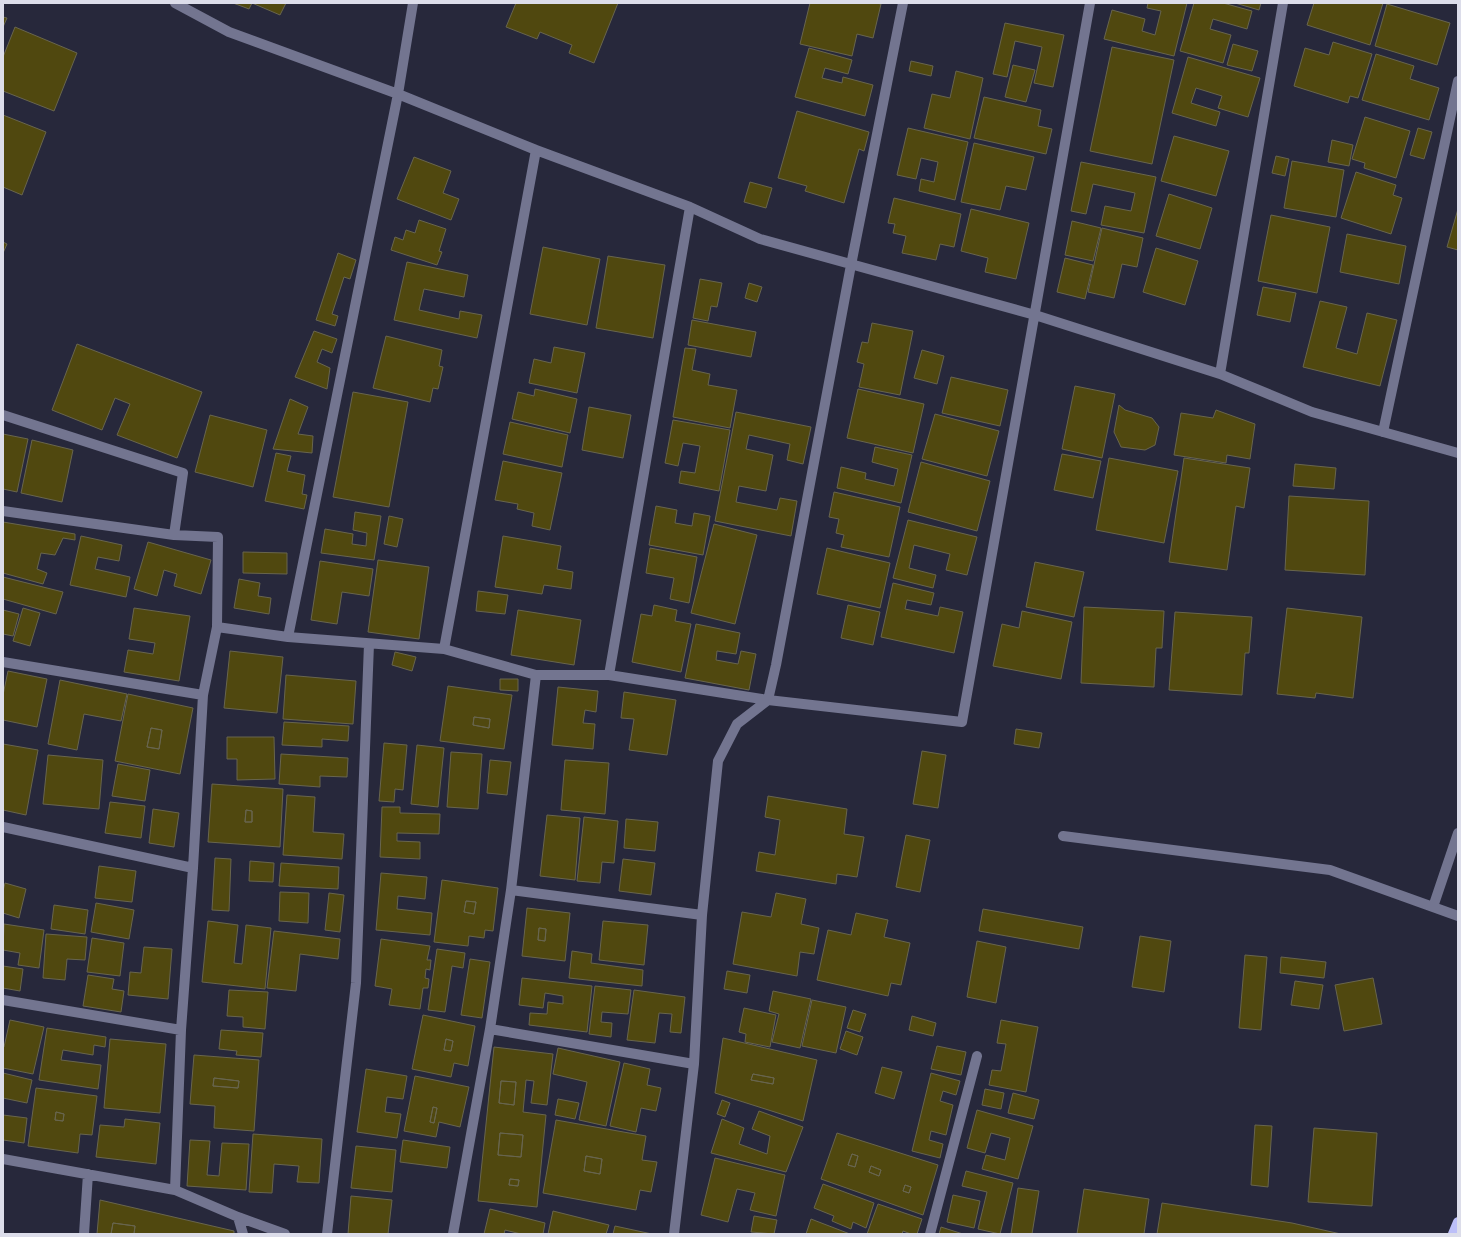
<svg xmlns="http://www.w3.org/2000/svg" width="1461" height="1237" font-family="Rubik,sans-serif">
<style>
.building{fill:#50480f;stroke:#68654e;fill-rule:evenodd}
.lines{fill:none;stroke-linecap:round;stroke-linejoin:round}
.minor{stroke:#737590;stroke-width:10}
.major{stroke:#bcbff8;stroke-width:10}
</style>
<rect width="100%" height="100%" fill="#27283b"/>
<path class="building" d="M233,3h53l-6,12 -28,-12 -3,6z
M516,3h102l-24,60 -25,-10 3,-8 -32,-13 -3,7 -31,-12z
M810,3h66l5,1 -8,34 -16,-4 -5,22 -52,-12z
M1148,3h39l-13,53 -70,-17 8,-29 33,9 -3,12 13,4 6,-24 -14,-3z
M1194,3h29l29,8 -5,18 -34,-10 -3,10 21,6 -8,28 -43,-12z
M1235,3h26l-2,7z
M1314,3h69l-13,42 -63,-20z
M1387,4l63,19 -13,42 -62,-19z
M3,17l4,1 -4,9z
M1005,23l59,12 -11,52 -19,-4 8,-36 -27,-6 -8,36 -14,-3z
M15,27l62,26 -23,58 -51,-20v-34z
M1333,42l39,12 -14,44 -8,-2 -2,7 -54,-17 11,-38 24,7z
M1233,44l25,7 -6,20 -25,-6z
M1112,47l62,13 -22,104 -62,-13z
M809,48l43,12 -4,14 -23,-6 -3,10 20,5 1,-6 30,8 -8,31 -70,-19z
M1376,54l38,12 -4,13 29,9 -10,32 -67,-20z
M1188,57l72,21 -12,39 -30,-9 4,-12 -26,-8 -5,15 29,9 -4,14 -44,-13z
M911,61l22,5 -2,10 -22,-5z
M1013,65l22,5 -9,32 -21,-5z
M956,71l27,7 -13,61 -46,-11 8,-34 18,4z
M984,97l57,13 -3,16 14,3 -6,25 -72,-16z
M797,111l72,21 -5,19 -5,-2 -15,54 -39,-12 2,-5 -29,-8z
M3,115l43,17 -24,63 -19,-8z
M1365,117l45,14 -14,47 -32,-10 1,-5 -13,-4z
M908,128l60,14 -13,58 -36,-9 2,-12 13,3 4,-20 -17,-4 -5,21 -19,-4z
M1418,128l14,4 -8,27 -14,-4z
M1174,136l55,15 -13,45 -55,-15z
M1332,140l21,5 -4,21 -21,-4z
M974,143l60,14 -8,33 -20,-4 -6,24 -39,-8z
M1276,156l13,3 -4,17 -13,-3z
M414,157l37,14 -8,22 16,6 -8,21 -54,-21z
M1292,161l52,9 -8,47 -52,-9z
M1081,162l75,15 -12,56 -43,-8 4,-19 26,5 4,-18 -42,-9 -7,30 -15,-3z
M1356,172l40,13 -3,10 9,3 -11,36 -50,-16z
M750,182l22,6 -6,20 -22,-6z
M1169,194l43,14 -12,41 -44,-13z
M894,198l67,16 -7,33 -14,-3 -4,16 -34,-7 4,-17 -13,-3 2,-9 -7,-1z
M971,209l58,14 -13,56 -31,-7 3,-14 -27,-7z
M1458,209v41l-11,-3z
M1271,215l59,12 -13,66 -59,-12z
M419,220l27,9 -7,22 3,1 -5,13 -46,-15 4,-13 8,3 3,-10 9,3z
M1072,221l29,7 -8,33 -28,-6z
M1102,228l41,10 -6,29 -15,-3 -8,34 -26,-6z
M1347,234l59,12 -7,38 -59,-12z
M3,242l4,2 -4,9z
M543,247l57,12 -13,66 -57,-11z
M1156,248l42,13 -13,44 -42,-13z
M338,253l18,7 -6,19 -6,-2 -12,37 6,2 -3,10 -19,-6z
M608,256l57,9 -12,73 -57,-10z
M1065,258l28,7 -8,34 -28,-7z
M407,262l61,13 -4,22 -40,-8 -5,21 40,9 1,-8 22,4 -5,23 -83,-18z
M700,279l22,4 -5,24 -6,-1 -3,15 -15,-3z
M749,283l13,4 -5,15 -12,-4z
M1263,287l33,6 -6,29 -33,-7z
M1320,301l27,6 -11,41 21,6 10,-41 30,7 -17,66 -77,-19z
M692,320l64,12 -5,25 -63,-12z
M872,323l41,8 -13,64 -41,-8 5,-23 -7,-2 5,-20 6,1z
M314,331l23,8 -5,14 -10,-4 -5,13 13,6 -3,21 -32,-12z
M386,336l56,14 -3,16 4,1 -5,22 -5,-1 -3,14 -57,-14z
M77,344l125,48 -25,66 -60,-23 13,-31 -15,-6 -13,32 -50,-20z
M554,347l31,6 -8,40 -48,-10 5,-24 17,4z
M685,348l11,1 -4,21 18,4 -2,11 29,5 -7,38 -57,-11z
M922,350l22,6 -7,28 -23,-6z
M951,377l57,13 -8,36 -58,-13z
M1075,386l40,8 -13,64 -40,-9z
M535,389l42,10 -7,34 -58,-14 6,-27 16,4z
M858,389l66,15 -11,49 -66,-15z
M353,392l55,10 -19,105 -56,-10z
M290,399l18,8 -10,27 15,2 -1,17 -39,-4z
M1119,405l6,5 27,8 7,9 -4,18 -10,5 -24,-3 -7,-15z
M589,407l42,8 -8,43 -41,-8z
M1216,410l39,14 -5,35 -23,-4 -1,8 -52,-8 7,-42 32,5z
M736,412l75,15 -8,37 -16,-4 3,-16 -41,-9 -3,14 27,6 -7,36 -27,-5 -3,16 41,8 3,-12 17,3 -6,35 -76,-15z
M935,414l64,17 -12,45 -65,-17z
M210,415l57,15 -14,57 -58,-15z
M673,420l57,10 -11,61 -40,-8 2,-12 14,2 5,-27 -17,-3 -5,23 -13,-3z
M510,422l58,13 -6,32 -59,-13z
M3,434l25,5 -11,53 -14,-3z
M32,440l41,10 -11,52 -41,-9z
M875,447l37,8 -11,48 -64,-15 4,-21 25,6 -1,6 29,7 4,-17 -26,-7z
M276,453l15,3 -4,15 18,4 -3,19 5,1 -3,14 -39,-8z
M1062,454l39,7 -8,37 -39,-8z
M1109,458l69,13 -14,72 -68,-13z
M1184,458l66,10 -6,40 -8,-2 -9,64 -58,-8z
M503,461l59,12 -12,57 -18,-4 2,-13 -17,-4 1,-5 -23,-4z
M921,462l69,19 -13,50 -69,-19z
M1295,464l41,4 -2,21 -41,-3z
M834,492l66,15 -11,50 -48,-10 3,-12 -8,-2 3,-14 -10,-2z
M1289,496l80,5 -4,74 -80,-5z
M656,506l21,4 -2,13 17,3 2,-13 16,3 -7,39 -54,-10z
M355,512l26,4 -7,44 -53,-7 4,-24 28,5 -1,10 14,2 1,-13 -14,-3z
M389,516l14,3 -6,28 -13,-3z
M908,520l69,17 -10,38 -21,-5 4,-16 -36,-9 -5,23 27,7 -3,13 -40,-10z
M3,522l72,12v6l-12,-2 -8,17 -14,-2 -4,16 10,4 -4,11 -40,-11z
M714,524l43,11 -22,89 -44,-11z
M81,536l41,9 -3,16 -21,-4 -3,12 35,8 -4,20 -56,-12z
M503,536l58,10 -4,23 16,3 -2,17 -27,-4 -2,9 -47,-7z
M148,542l63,18 -10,34 -27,-8 3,-12 -13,-4 -7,26 -23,-7z
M650,548l47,9 -8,46 -19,-4 4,-21 -28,-5z
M827,548l63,15 -10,45 -63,-14z
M243,552l44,1v21l-44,-1z
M378,560l51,7 -10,72 -51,-7z
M320,561l53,8 -4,27 -27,-4 -5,32 -26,-4z
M1035,562l49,10 -10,45 -48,-10z
M3,577l60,15 -7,22 -53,-15z
M239,579l21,4 -2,13 13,2 -2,16 -35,-6z
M893,583l41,10 -3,12 -24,-5 -2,9 33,7 2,-9 23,5 -9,41 -73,-16z
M478,591l30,4 -3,19 -29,-3z
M654,605l23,5 -2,11 16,3 -10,48 -49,-10 9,-48 11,2z
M848,605l32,7 -7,33 -32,-7z
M1084,607l80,4 -2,37h-6l-2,39 -73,-4z
M23,608l17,5 -10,33 -17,-5z
M134,608l56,8 -11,65 -55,-9 4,-22 25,4 2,-11 -26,-4z
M1287,608l75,9 -9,81 -37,-5 -1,5 -38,-4z
M3,610l16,4 -6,22 -10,-2z
M518,610l63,10 -7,45 -63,-10z
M1022,611l50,11 -11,57 -68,-13 9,-42 17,4z
M1175,612l77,5 -3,36h-4l-3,42 -73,-5z
M696,624l44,9 -4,21 -19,-3 -1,9 22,4 3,-13 15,3 -7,36 -64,-12z
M230,651l53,6 -6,56 -53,-5z
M395,652l21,5 -4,14 -20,-6z
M8,671l39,8 -10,48 -34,-7v-25z
M286,675l70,6 -3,43 -70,-5z
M500,679h18v12l-18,-1z
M60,680l67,14 -6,27 -37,-7 -7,36 -29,-6z
M448,686l64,9 -8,54 -64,-8zM474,717l16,2 -1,9 -16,-3z
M558,687l40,4 -2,21 -11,-2 -2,13 12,1 -2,25 -41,-4z
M624,692l52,8 -9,55 -38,-5 5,-31 -13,-1z
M128,694l65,14 -13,66 -65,-13zM151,728l11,2 -3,19 -12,-2z
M474,717l16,2 -1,9 -16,-3z
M284,722l65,4 -1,15 -26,-2v8l-40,-2z
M151,728l11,2 -3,19 -12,-2z
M1016,729l26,4 -3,15 -25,-4z
M227,737h47l1,42 -38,1v-21h-10z
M384,743l23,2 -4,45 -8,-1 -1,13 -15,-1z
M3,744l35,6 -12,65 -23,-5z
M417,745l27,3 -6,59 -27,-3z
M922,751l24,4 -8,53 -25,-4z
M451,752l31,2 -4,55 -31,-2z
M281,754l67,4 -1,19 -27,-1v11l-41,-3z
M48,755l55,5 -4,49 -56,-5z
M490,760l21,2 -4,33 -20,-2z
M565,760l44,3 -4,51 -44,-4z
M118,764l32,6 -5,31 -33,-5z
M212,784l71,5 -3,58 -72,-5zM246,810l6,1v11h-7z
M287,795l28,2 -2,35 31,2 -2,25 -59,-4z
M768,796l79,13 -3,25 20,3 -7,40 -20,-3 -1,10 -80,-13 3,-19 16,3 5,-35 -15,-3z
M110,802l35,4 -4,32 -36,-5z
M382,807h18v6l40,1 -1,20 -42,-1v8l23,1v17l-40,-2z
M153,809l26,4 -5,34 -25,-4z
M246,810l6,1v11h-7z
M547,815l33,3 -5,62 -35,-4z
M584,817l34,4 -4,42 -12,-1 -2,21 -23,-2z
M626,819l32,3 -3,29 -31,-3z
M906,835l24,5 -10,52 -24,-5z
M215,858l16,1 -2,52 -17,-1z
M623,859l32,4 -4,32 -32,-4z
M250,861l24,2 -1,19 -24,-1z
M281,863l58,4 -1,22 -59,-3z
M99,866l37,5 -4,31 -37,-4z
M381,873l46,4 -2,22 -27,-3 -1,13 35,4 -2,22 -54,-5z
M442,880l56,8 -5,43 -8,-1 -1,8 -15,-2 -1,10 -34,-4zM466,901l10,1 -2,12 -10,-2z
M5,883l21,6 -7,29 -16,-5v-22z
M280,892l29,1 -1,30 -29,-2z
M329,893l15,2 -4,37 -15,-2z
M776,893l30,6 -5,25 18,4 -5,26 -14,-2 -3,24 -64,-12 9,-52 29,5z
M466,901l10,1 -2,12 -10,-2z
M96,903l38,7 -5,29 -38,-7z
M54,905l34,5 -3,24 -34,-5z
M527,908l43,5 -5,48 -43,-5zM539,928l7,1 -1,12 -7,-1z
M983,909l100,18 -4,22 -100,-18z
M856,913l32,7 -4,17 26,6 -9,42 -10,-2 -3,13 -71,-16 11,-50 23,5z
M208,921l30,4 -4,38 8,1 4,-39 25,3 -6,61 -63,-7z
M603,921l45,4 -4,40 -45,-5z
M4,924l40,6 -5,38 -21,-3 2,-12 -17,-3z
M539,928l7,1 -1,12 -7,-1z
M274,931l66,8 -2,20 -38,-5 -4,37 -29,-3z
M46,934l41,3 -2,23 -18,-1 -2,21 -22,-2z
M1140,936l31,5 -7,51 -32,-5z
M92,938l32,5 -4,33 -33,-4z
M381,939l49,7 -3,14h4l-1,10 -4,-1 -1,9 4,1 -1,9h-5l-3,21 -31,-4 3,-16 -17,-3z
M977,941l29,6 -10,56 -29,-6z
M144,947l28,2 -4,50 -40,-4 2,-23 11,1z
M437,949l28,4 -2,15 -11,-2 -7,46 -17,-2z
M572,951l20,3 -1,9 52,7 -1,16 -73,-8z
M1245,955l22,2 -6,73 -22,-2z
M1281,957l45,5 -2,16 -44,-5z
M470,959l20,3 -8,56 -21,-3z
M3,966l20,3 -3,22 -17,-3z
M727,971l23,4 -3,18 -23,-4z
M88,975l26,4 -2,10 12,2 -3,21 -38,-6z
M522,978l70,8 -5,46 -58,-7 1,-12 17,1 1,-12 15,2v-8l-18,-3 -2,15 -24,-3z
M1373,978l9,46 -38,7 -9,-46z
M1295,981l28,4 -4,24 -28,-4z
M595,986l36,4 -3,24 -26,-2 -1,10 11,1 -1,14 -22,-3z
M229,990l39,2 -3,37 -22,-2v-10l-16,-1z
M634,990l51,7 -4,36 -11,-1 2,-18 -13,-1 -4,30 -28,-3z
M773,991l38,8 -11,49 -28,-6 7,-28 -10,-3z
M812,1000l34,7 -10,46 -34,-7z
M744,1008l32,7 -6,32 -25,-5 1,-8 -7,-2z
M853,1010l13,4 -6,18 -13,-4z
M423,1015l52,11 -7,40 -14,-3 -3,14 -39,-8zM446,1039l7,2 -2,10 -7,-1z
M912,1016l24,7 -3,13 -24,-6z
M10,1020l34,7 -11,47 -30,-6v-22l1,1z
M1001,1020l37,7 -12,65 -37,-7 3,-15 9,1 5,-27 -9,-1z
M47,1028l59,9 -1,10 -11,-2 -1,10 -30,-5 -2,10 40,5 -3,24 -59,-9z
M221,1030l42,3 -2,24 -25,-2 1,-4 -18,-2z
M846,1031l17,6 -6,18 -17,-6z
M723,1038l94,22 -14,61 -88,-28zM753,1074l21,4 -1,6 -22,-4z
M110,1039l56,5 -6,69 -56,-5z
M446,1039l7,2 -2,10 -7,-1z
M937,1046l29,6 -5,23 -30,-6z
M494,1047l59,7 -6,51 -16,-2 3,-22 -8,-1 -3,32 23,3 -9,92 -59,-6zM501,1081l15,1 -2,23 -15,-2zM500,1133l23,2 -2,22 -23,-2zM510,1179l9,1 -1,6 -9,-1z
M558,1048l62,14 -14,64 -27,-6 8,-38 -34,-8z
M194,1055l65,5 -5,71 -40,-3 1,-22 -25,-2zM214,1078l25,3 -1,7 -25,-2z
M624,1063l26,6 -3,16 14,3 -5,23 -15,-3 -5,24 -26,-6z
M882,1067l20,5 -8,27 -19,-6z
M366,1069l41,7 -4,23 -16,-2 -2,15 16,2 -4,24 -40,-6z
M3,1073l29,7 -5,23 -24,-5z
M931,1073l29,8 -4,14 -13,-4 -3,10 13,4 -7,30 -15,-4 -2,9 14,4 -3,14 -28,-7z
M753,1074l21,4 -1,6 -22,-4z
M415,1076l54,11 -9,40 -21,-5 -3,15 -32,-6zM433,1107l4,1 -3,15 -4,-1z
M214,1078l25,3 -1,7 -25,-2z
M501,1081l15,1 -2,23 -15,-2z
M36,1088l61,8 -5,39 -12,-1 -2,19 -50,-7zM56,1112l8,2 -1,7 -8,-1z
M985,1089l19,4 -3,16 -19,-4z
M1013,1093l26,7 -5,19 -26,-6z
M558,1099l21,4 -4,16 -20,-4z
M722,1100l8,3 -5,14 -8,-3z
M433,1107l4,1 -3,15 -4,-1z
M977,1110l56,16 -15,53 -36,-10 4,-14 19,5 5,-22 -19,-5 -6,20 -18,-5z
M759,1111l44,16 -17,45 -75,-19 11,-34 22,9 -5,16 28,10 3,-18 -18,-7z
M56,1112l8,2 -1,7 -8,-1z
M3,1115l24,3 -3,25 -21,-3z
M125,1119l35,4 -4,41 -60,-7 4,-32 24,2z
M556,1120l90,16 -4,24 15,2 -6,30 -11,-2 -4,20 -93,-17zM586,1156l16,3 -2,15 -16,-3z
M1255,1125l17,1 -4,61 -17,-2z
M1314,1128l63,5 -5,73 -64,-4z
M500,1133l23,2 -2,22 -23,-2z
M837,1133l101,32 -15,50 -102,-36zM852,1154l6,2 -3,11 -7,-2zM871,1166l10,4 -2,6 -10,-4zM905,1185l6,2 -2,6 -6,-2z
M253,1134l69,5 -3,44 -22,-1 2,-16 -25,-2 -2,29 -23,-1z
M190,1140l20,1 -3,34 12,1 3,-33 27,1 -3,46 -59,-4z
M403,1140l47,7 -3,21 -47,-6z
M356,1146l40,4 -4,42 -41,-4z
M852,1154l6,2 -3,11 -7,-2z
M586,1156l16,3 -2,15 -16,-3z
M715,1158l70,17 -9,41 -26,-6 5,-17 -18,-4 -9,33 -27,-7z
M871,1166l10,4 -2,6 -10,-4z
M966,1171l47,12 -13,51 -22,-5 9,-37 -25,-6z
M510,1179l9,1 -1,6 -9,-1z
M823,1184l51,19 -8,25 -13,-6 -2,7 -19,-8 2,-5 -20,-8z
M905,1185l6,2 -2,6 -6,-2z
M1018,1188l21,3 -7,43h-21z
M1084,1189l65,10 -5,35h-67z
M953,1195l27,6 -6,27 -27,-6z
M351,1196l41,4 -4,34h-40z
M100,1200l134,31v3h-100l1,-8 -22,-3 -2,11h-14z
M1162,1203l130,20 49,11h-184z
M878,1204l44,15 -5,15h-6l-8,-3 -1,3h-35z
M490,1209l55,14 -2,11h-22l-16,-4 -1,4h-20z
M553,1211l56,14 -3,9h-58z
M754,1216l23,4 -3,14 -23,-2z
M811,1219l39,15h-44z
M113,1223l22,3 -1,8h-23z
M615,1226l37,8h-39z
M941,1227l22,7h-24z"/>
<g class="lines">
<path class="minor" d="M175,3l54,29 169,62 138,56 154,57 70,32 275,76 185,59 92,38 146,41
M903,3l-52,262 -75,400 -8,35 194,22 128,-719
M1220,374l63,-371
M3,415l180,58 -9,62
M1383,432l75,-351
M3,511l171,24 44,2 -1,90 -14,68 -10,173 -12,162 -6,160
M217,627l71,10 156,12 92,26h73l159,25 -31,24 -19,37 -16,154 -8,149 -20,170
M288,637l110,-543 15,-91
M444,649l92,-499
M3,662l200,33
M609,675l81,-468
M3,827l190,41
M1063,836l267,34 128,46
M511,890l191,25
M1433,907l25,-74
M3,1000l178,30
M490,1029l204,35
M3,1159l172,31 63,27 47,17
M238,1217l5,17
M84,1234l4,-60
M327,1234l29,-251 13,-339
M453,1234l37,-205 21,-139 25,-215
M930,1234l47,-178"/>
<path class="major" d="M1453,1234l5,-12"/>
</g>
<rect width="1461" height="1237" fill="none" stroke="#dcddea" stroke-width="8"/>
</svg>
